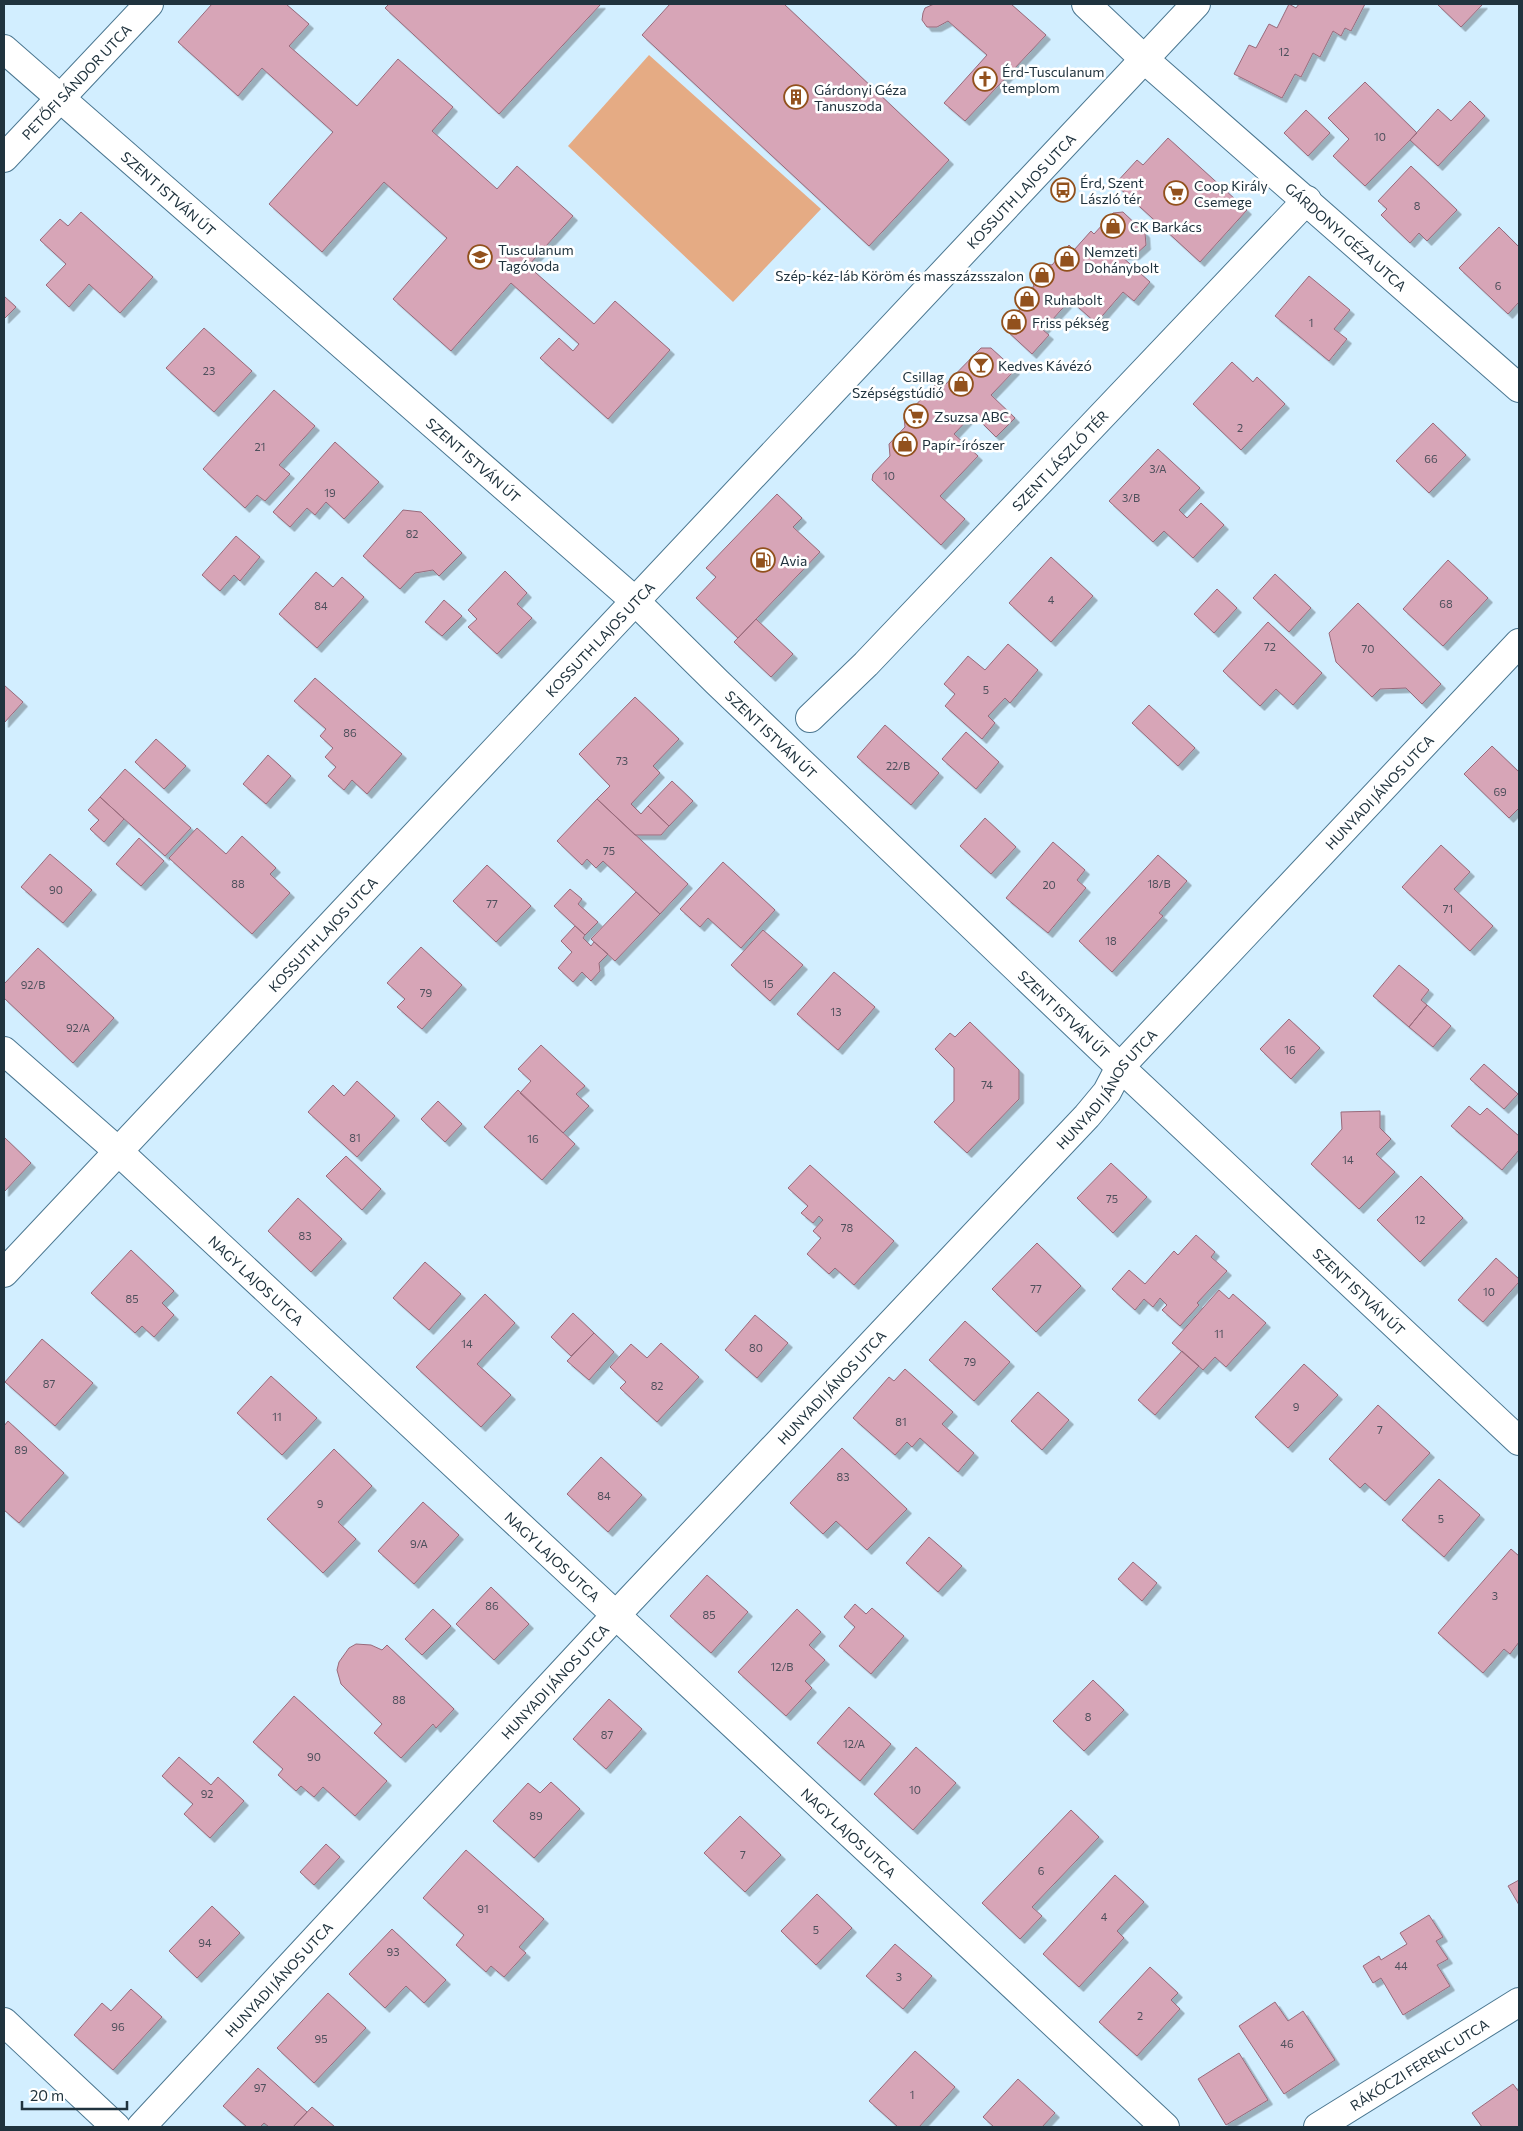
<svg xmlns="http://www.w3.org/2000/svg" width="1523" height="2131" font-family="Commissioner,sans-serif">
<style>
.green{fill:#e5ab84}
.building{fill:#d7a5b7;stroke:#986a7b;filter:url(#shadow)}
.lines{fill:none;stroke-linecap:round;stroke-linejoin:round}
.minor-casing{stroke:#4b7791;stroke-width:30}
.minor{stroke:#fff;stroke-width:28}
.labels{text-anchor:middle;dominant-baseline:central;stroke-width:5;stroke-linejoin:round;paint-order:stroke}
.number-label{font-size:11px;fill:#4e505c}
.poi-label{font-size:14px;fill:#20333e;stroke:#fff;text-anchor:start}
.street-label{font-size:14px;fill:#20333e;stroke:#fff}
</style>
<defs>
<filter id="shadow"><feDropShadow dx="4.5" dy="4.5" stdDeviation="0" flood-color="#0004"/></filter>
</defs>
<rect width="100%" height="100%" fill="#d2eeff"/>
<path class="green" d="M649,55l172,154 -88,93 -165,-156z"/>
<path class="building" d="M212,4h74l23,20 -20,22 68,60 41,-47 55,48 -21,24 65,58 20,-23 56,50 -45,50 66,58 21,-23 55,49 -62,69 -68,-61 19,-20 14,13 6,-7 -68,-61 -60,68 -58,-52 54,-61 -63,-56 -62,70 -53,-48 64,-72 -71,-64 -24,28 -60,-54z
M389,4h212l-102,110 -114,-106z
M670,4h114l165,156 -80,86 -227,-211z
M934,4h77l35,31 -81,86 -21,-18 43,-48 -39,-34 -11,6h-10l-5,-7 1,-7 2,-5z
M1289,4l7,4 3,-4h66l-14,27 -6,-3 -4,8 -8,-5 -13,26 -7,-4 -12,24 -6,-3 -13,24 -48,-24 15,-29 7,3 13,-24 8,4z
M1437,4h46l-22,23z
M1365,82l52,51 -52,53 -32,-30 16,-17 -21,-21z
M1470,101l15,15 -47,50 -28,-26 28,-31 13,12z
M1306,110l24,23 -22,23 -24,-23z
M1168,138l79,72 -47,52 -85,-78 22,-24 6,5z
M1411,166l46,44 -30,31 -8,-8 -9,10 -29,-28 6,-6 -9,-8z
M81,212l72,65 -33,36 -31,-29 -20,23 -23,-22 20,-21 -26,-24 20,-21 8,7z
M1123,212l22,21 1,12 -11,10h-15l30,27 -16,19 -11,-9 -27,31 -26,-23 -27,30 6,5 -17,19 -26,-24 -1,-10 6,-6 9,-1 -3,-13 9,-12 8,-1 -2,-8 13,-15 7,1 17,-20 5,5 17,-19 3,3 19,-21z
M1499,227l20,20v55l-11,12 -49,-46z
M1309,276l41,34 -16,19 13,10 -18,22 -54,-45z
M4,296l12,11 -12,12z
M204,328l48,43 -38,41 -48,-44z
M981,348h10l24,22 -24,25 24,23 -19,19 -23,-23 -19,20 24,22 -38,40 25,23 -24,26 -69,-65 1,-6 17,-18 -1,-12 16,-17 -1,-10 31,-32 5,5z
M1232,362l21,20 4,-5 28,27 -44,46 -48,-46z
M274,390l41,36 -36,39 11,9 -25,27 -8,-6 -12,13 -42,-39z
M1433,423l33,32 -37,38 -33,-32z
M335,442l44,40 -35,37 -18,-17 -11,13 -8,-7 -17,19 -17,-15z
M1158,449l42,39 -21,22 8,8 14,-15 23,22 -31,33 -29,-27 -11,11 -44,-41z
M777,494l25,24 -9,9 27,25 -82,86 -42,-40 20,-21 -10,-9z
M403,510l18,2 41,41 -23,23 -6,-6 -18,3 -15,16 -37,-33z
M236,536l24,21 -20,24 -6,-6 -14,16 -18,-16z
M1051,557l42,39 -42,46 -42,-39z
M1448,560l40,38 -45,48 -40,-37z
M505,571l22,22 -10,11 15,14 -35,36 -29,-27 9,-8 -9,-9z
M316,572l17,15 9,-10 22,20 -47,51 -38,-34z
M1275,574l36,34 -22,24 -36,-34z
M1217,589l20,19 -23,25 -20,-19z
M444,600l18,16 -20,20 -17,-14z
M1358,603l83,81 -19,20 -16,-16 -26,1 -8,8 -36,-35 -7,-29z
M756,619l37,35 -22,23 -37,-35z
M1268,622l54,51 -29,32 -17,-16 -16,17 -37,-35z
M1008,644l30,26 -28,33 -5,-5 -17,18 7,7 -13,16 -37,-33 10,-12 -11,-10 24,-28 17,14z
M315,678l87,76 -35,40 -15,-14 -8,10 -16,-14 8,-9 -11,-10 8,-9 -13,-12 6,-7 -32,-28z
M4,685l19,17 -19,21z
M635,697l44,42 -26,27 7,7 -29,31 10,10 7,-8 21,20 -8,9h-26l-38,-36 13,-13 -31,-32z
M1149,705l46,43 -17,18 -46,-43z
M885,725l54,48 -28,32 -54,-48z
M966,732l33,30 -23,27 -34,-30z
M156,739l30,27 -22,23 -29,-27z
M1492,746l27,26v36l-10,10 -45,-44z
M268,755l23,21 -25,28 -23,-20z
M125,769l66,59 -26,28 -65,-59z
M672,781l21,20 -24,25 -21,-20z
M100,797l24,22 -20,23 -14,-13 9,-9 -11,-10z
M597,799l91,85 -28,30 -57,-53 -7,7 -9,-9 -5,6 -25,-24z
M985,818l31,29 -25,27 -31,-28z
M197,828l29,26 16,-18 34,32 -6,6 20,19 -38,41 -83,-76z
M139,838l25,23 -23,25 -25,-22z
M1053,842l32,28 -8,10 9,8 -38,45 -42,-35z
M1441,845l29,27 -16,17 39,37 -23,25 -68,-64z
M50,854l42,36 -29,33 -42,-36z
M1158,855l29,26 -28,32 4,3 -51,56 -33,-31z
M723,862l52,48 -34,38 -33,-30 -8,9 -20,-18z
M487,865l44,41 -35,36 -43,-41z
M570,889l12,10 -4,5 20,18 -13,13 -31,-29z
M636,892l24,22 -45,47 -24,-22z
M575,926l10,9 -2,3 8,8 3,-4 14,12 -9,9 1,8 -9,10 -9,-9 -9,10 -15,-14 14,-16 -11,-11z
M763,930l40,35 -33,36 -39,-36z
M421,947l41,38 -40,44 -25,-22 8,-8 -18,-16z
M38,948l76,70 -41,45 -69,-65v-14z
M1399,965l30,25 -8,10 6,5 -18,22 -36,-31z
M834,972l41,35 -37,43 -41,-36z
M1427,1005l24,21 -18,21 -24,-20z
M1289,1019l31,29 -29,31 -31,-30z
M970,1022l49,48v29l-52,54 -33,-31 20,-21v-33l-19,-19 15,-16 5,4z
M541,1045l44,41 -9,8 13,12 -26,27 -43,-40 11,-12 -13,-12z
M1484,1064l34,30 -14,15 -34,-30z
M357,1081l38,35 -38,41 -49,-45 25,-27 11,11z
M518,1090l57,54 -33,36 -58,-53z
M438,1101l24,23 -17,18 -24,-23z
M1469,1106l11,9 7,-7 32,28v14l-17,20 -51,-44z
M1380,1111v17l11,11 -15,15 19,18 -36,37 -48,-45 31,-35 -1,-17z
M4,1137l27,26 -27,29z
M346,1156l35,33 -19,21 -36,-34z
M1111,1163l36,34 -34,36 -36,-35z
M810,1165l84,76 -40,44 -19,-17 -6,6 -22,-20 14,-16 -8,-7 10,-11 -4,-4 -6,7 -12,-10 7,-7 -20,-18z
M1421,1176l42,42 -43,44 -43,-42z
M298,1198l44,41 -31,33 -43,-41z
M1196,1235l19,17 -4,5 16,14 -30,32 2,2 -19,21 -18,-16 5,-5 -7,-7 -7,9 -9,-8 -9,11 -23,-21 17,-19 16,14 29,-33 4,4z
M1037,1243l44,43 -45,46 -44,-43z
M131,1250l43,41 -12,12 12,12 -20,22 -12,-11 -7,7 -44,-40z
M1496,1258l23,21v3l-36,40 -25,-22z
M425,1262l36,32 -32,36 -36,-32z
M1219,1290l10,9 4,-5 33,29 -40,44 -11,-10 -12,13 -31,-27z
M485,1294l30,29 -38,41 34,31 -30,32 -65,-60z
M573,1313l21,20 -23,23 -20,-19z
M755,1315l33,28 -31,35 -32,-28z
M965,1321l45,41 -36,39 -45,-41z
M594,1333l20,19 -25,28 -22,-19z
M42,1339l51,44 -38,43 -50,-44z
M661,1343l38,34 -42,45 -37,-34 6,-6 -16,-15 21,-23 16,14z
M1182,1351l17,15 -44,49 -17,-15z
M1304,1364l34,31 -50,53 -33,-31z
M905,1369l48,43 -11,12 32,29 -16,19 -38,-34 -8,9 -5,-5 -12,13 -42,-37 36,-41 5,4z
M271,1376l46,42 -35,37 -45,-42z
M1038,1392l31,28 -27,30 -31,-29z
M1378,1405l52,48 -45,48 -20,-18 -5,5 -31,-29z
M8,1421l56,52 -45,50 -15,-13v-84z
M842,1448l65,61 -40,41 -31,-29 -13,13 -33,-31z
M334,1449l38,37 -34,36 18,17 -33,34 -56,-54z
M601,1457l41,38 -34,37 -41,-38z
M1439,1479l41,36 -36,42 -42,-37z
M423,1502l36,33 -45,49 -36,-33z
M929,1537l33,29 -24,26 -32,-29z
M1511,1549l8,7v86l-9,12 -6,-5 -21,24 -45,-40z
M1133,1562l24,21 -15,18 -24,-22z
M707,1575l41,37 -37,41 -41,-37z
M491,1587l38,37 -35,36 -38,-36z
M855,1604l11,10 6,-6 32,28 -33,38 -32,-28 16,-19 -11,-10z
M433,1609l18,17 -29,29 -17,-16z
M797,1609l24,23 -12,13 16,15 -20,21 7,7 -26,28 -48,-44z
M356,1644l15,1 11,5 5,-5 67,64 -18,19 -3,-4 -32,34 -27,-25 8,-9 -41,-40 -4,-14 2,-8 10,-14z
M1093,1680l31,30 -40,41 -31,-30z
M294,1696l93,85 -32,35 -32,-29 -9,10 -13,-11 -5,5 -18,-16 5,-6 -30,-27z
M609,1699l33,30 -36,40 -33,-30z
M849,1707l42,37 -31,37 -43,-38z
M916,1747l40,36 -43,47 -39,-36z
M179,1757l32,28 7,-8 26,24 -34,37 -26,-24 9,-10 -31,-28z
M551,1782l29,27 -46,49 -41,-37 35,-38 12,10z
M1071,1810l28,27 -67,70 10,9 -22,23 -38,-36z
M740,1816l41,39 -36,37 -41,-39z
M326,1844l14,13 -26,28 -14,-13z
M466,1850l78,69 -25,28 7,6 -22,24 -13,-11 -5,6 -30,-27 8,-10 -41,-37z
M1115,1875l29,27 -27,29 7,7 -45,49 -36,-33z
M1519,1880v25l-11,-19z
M817,1894l35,34 -36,37 -35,-34z
M212,1906l28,27 -43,45 -28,-27z
M1429,1915l14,22 -7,4 12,18 -11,6 13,21 -47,29 -22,-37 -8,5 -10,-17 16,-10 2,4 26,-16 -7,-11z
M392,1929l54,51 -22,23 -18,-17 -21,22 -36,-34z
M895,1944l37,32 -29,33 -37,-33z
M1150,1967l28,26 -7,7 9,9 -43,47 -38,-34z
M131,1989l31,28 -49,53 -39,-35 28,-32 9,8z
M328,1993l38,35 -52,55 -37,-35z
M1275,2002l13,19 15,-10 32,49 -51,34 -45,-68z
M915,2051l40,36 -36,40h-21l-29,-26z
M1239,2053l29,47 -42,25 -28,-46z
M258,2068l49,44 -14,15h-24l-5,-4 -4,4h-13l-24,-21z
M1018,2079l37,34 -13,14h-48l-11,-10z
M1513,2084l6,8v35h-37l-10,-14z
M312,2107l23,20h-42z"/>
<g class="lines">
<g class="minor-casing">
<g id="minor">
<path id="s1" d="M1086,4l58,55 375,329"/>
<path id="s2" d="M4,49l630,551 83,82 403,385 399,374"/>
<path id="s3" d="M4,158l145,-154"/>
<path id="s4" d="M810,718l56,-54 441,-464"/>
<path id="s5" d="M4,1051l115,101 1046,975"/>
<path id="s6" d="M4,1273l1192,-1269"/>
<path d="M4,2022l112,105"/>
<path id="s7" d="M141,2127l474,-511 472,-500 20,-24 13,-25 399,-424"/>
<path id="s8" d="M1318,2127l201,-125"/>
</g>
</g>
<use href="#minor" class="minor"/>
</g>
<defs>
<g id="church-ring" transform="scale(1.25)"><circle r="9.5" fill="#fff" stroke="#92511d" stroke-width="1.5"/><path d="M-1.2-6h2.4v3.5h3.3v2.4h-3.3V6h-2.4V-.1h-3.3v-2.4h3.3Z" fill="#92511d"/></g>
<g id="building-ring" transform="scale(1.25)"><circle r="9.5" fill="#fff" stroke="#92511d" stroke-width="1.5"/><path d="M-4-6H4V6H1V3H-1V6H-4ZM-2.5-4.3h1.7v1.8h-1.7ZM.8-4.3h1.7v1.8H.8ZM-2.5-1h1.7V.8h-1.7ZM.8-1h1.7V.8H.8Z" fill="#92511d"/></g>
<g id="bus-ring" transform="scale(1.25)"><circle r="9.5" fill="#fff" stroke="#92511d" stroke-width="1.5"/><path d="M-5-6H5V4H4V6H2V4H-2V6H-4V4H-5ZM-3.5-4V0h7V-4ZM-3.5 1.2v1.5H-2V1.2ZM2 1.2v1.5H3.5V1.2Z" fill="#92511d"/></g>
<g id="supermarket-ring" transform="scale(1.25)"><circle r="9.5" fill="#fff" stroke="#92511d" stroke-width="1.5"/><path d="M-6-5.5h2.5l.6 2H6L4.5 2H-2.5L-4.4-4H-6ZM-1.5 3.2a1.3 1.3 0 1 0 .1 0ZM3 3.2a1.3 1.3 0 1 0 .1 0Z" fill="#92511d"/></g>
<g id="shop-ring" transform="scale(1.25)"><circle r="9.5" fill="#fff" stroke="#92511d" stroke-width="1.5"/><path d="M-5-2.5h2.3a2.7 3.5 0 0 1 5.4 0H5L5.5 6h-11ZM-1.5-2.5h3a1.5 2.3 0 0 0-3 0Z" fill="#92511d"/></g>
<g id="school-ring" transform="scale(1.25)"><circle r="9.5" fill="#fff" stroke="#92511d" stroke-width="1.5"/><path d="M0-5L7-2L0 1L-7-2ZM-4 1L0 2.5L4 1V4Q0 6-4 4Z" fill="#92511d"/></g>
<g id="bar-ring" transform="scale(1.25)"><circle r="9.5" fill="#fff" stroke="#92511d" stroke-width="1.5"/><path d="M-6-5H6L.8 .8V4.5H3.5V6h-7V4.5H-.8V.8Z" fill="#92511d"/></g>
<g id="fuel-ring" transform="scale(1.25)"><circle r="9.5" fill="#fff" stroke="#92511d" stroke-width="1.5"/><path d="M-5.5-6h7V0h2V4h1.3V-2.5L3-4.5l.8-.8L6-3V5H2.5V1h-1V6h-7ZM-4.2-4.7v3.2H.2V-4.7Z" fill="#92511d"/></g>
</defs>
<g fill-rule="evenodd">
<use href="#church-ring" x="985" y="79"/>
<use href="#building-ring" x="796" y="97"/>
<use href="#bus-ring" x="1063" y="190"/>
<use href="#supermarket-ring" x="1176" y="193"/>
<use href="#shop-ring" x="1113" y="226"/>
<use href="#school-ring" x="480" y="257"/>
<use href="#shop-ring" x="1067" y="259"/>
<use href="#shop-ring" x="1042" y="275"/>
<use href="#shop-ring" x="1027" y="299"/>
<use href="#shop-ring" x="1014" y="322"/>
<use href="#bar-ring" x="981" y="365"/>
<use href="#shop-ring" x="961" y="384"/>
<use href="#supermarket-ring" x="916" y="416"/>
<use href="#shop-ring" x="905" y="444"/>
<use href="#fuel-ring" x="763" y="560"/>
</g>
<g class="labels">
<g class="number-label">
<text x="1284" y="51">12</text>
<text x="1380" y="136">10</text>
<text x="1417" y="205">8</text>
<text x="1498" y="285">6</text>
<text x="1311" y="322">1</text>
<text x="209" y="370">23</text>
<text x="1240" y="427">2</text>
<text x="260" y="446">21</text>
<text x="1431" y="458">66</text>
<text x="1158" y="468">3/A</text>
<text x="889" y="475">10</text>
<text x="330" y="492">19</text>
<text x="1131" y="497">3/B</text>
<text x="412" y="533">82</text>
<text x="1051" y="599">4</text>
<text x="1446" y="603">68</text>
<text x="321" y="605">84</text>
<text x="1270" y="646">72</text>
<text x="1368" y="648">70</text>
<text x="986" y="689">5</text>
<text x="350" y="732">86</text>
<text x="622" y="760">73</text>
<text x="898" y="765">22/B</text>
<text x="1500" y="791">69</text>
<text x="609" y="850">75</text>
<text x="238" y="883">88</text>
<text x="1159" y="883">18/B</text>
<text x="1049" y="884">20</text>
<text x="56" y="889">90</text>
<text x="492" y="903">77</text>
<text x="1448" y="908">71</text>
<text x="1111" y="940">18</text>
<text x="768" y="983">15</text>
<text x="33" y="984">92/B</text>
<text x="426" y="992">79</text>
<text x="836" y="1011">13</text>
<text x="78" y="1027">92/A</text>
<text x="1290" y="1049">16</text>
<text x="987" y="1084">74</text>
<text x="355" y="1137">81</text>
<text x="533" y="1138">16</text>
<text x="1348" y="1159">14</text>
<text x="1112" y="1198">75</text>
<text x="1420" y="1219">12</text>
<text x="847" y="1227">78</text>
<text x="305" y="1235">83</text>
<text x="1036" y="1288">77</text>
<text x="1489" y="1291">10</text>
<text x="132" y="1298">85</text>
<text x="1219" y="1333">11</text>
<text x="467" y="1343">14</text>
<text x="756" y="1347">80</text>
<text x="970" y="1361">79</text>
<text x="49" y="1383">87</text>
<text x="657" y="1385">82</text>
<text x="1296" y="1406">9</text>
<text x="277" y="1416">11</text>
<text x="901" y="1421">81</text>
<text x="1380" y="1429">7</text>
<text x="21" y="1449">89</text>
<text x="843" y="1476">83</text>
<text x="604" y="1495">84</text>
<text x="320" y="1503">9</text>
<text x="1441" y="1518">5</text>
<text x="419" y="1543">9/A</text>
<text x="1495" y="1595">3</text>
<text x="492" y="1605">86</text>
<text x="709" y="1614">85</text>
<text x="782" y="1666">12/B</text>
<text x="399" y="1699">88</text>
<text x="1088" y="1716">8</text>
<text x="607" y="1734">87</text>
<text x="854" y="1743">12/A</text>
<text x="314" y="1756">90</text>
<text x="915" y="1789">10</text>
<text x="207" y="1793">92</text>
<text x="536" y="1815">89</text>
<text x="743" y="1854">7</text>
<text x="1041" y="1870">6</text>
<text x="483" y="1908">91</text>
<text x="1104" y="1916">4</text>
<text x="816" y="1929">5</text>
<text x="205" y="1942">94</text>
<text x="393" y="1951">93</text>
<text x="1401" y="1965">44</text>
<text x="899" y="1976">3</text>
<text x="1140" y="2015">2</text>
<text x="118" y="2026">96</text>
<text x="321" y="2038">95</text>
<text x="1287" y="2043">46</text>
<text x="260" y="2087">97</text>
<text x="912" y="2094">1</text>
</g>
<g class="poi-label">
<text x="1002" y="71">Érd-Tusculanum<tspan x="1002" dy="16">templom</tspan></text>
<text x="814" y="89">Gárdonyi Géza<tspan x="814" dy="16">Tanuszoda</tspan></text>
<text x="1080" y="182">Érd, Szent<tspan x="1080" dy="16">László tér</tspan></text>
<text x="1194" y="185">Coop Király<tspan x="1194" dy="16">Csemege</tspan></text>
<text x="1130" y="226">CK Barkács</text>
<text x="498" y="249">Tusculanum<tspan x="498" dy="16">Tagóvoda</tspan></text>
<text x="1084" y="251">Nemzeti<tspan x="1084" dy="16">Dohánybolt</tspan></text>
<text x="1024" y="275" text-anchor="end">Szép-kéz-láb Köröm és masszázsszalon</text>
<text x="1044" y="299">Ruhabolt</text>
<text x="1032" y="322">Friss pékség</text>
<text x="998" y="365">Kedves Kávézó</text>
<text x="944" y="376" text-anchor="end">Csillag<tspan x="944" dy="16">Szépségstúdió</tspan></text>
<text x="934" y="416">Zsuzsa ABC</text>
<text x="922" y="444">Papír-írószer</text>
<text x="780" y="560">Avia</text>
</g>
<g class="street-label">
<text stroke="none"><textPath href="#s3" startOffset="105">PETŐFI SÁNDOR UTCA</textPath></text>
<text stroke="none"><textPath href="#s6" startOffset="1485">KOSSUTH LAJOS UTCA</textPath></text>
<text stroke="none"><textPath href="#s2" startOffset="219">SZENT ISTVÁN ÚT</textPath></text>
<text stroke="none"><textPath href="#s1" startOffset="349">GÁRDONYI GÉZA UTCA</textPath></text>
<text stroke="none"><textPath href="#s2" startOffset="624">SZENT ISTVÁN ÚT</textPath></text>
<text stroke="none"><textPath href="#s4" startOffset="359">SZENT LÁSZLÓ TÉR</textPath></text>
<text stroke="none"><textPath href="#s6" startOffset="870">KOSSUTH LAJOS UTCA</textPath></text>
<text stroke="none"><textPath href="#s2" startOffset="1029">SZENT ISTVÁN ÚT</textPath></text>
<text stroke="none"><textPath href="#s7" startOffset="1822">HUNYADI JÁNOS UTCA</textPath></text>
<text stroke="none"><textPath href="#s6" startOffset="465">KOSSUTH LAJOS UTCA</textPath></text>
<text stroke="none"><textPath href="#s2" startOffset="1434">SZENT ISTVÁN ÚT</textPath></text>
<text stroke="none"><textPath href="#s7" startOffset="1418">HUNYADI JÁNOS UTCA</textPath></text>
<text stroke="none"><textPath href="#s5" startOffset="341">NAGY LAJOS UTCA</textPath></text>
<text stroke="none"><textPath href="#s2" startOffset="1839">SZENT ISTVÁN ÚT</textPath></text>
<text stroke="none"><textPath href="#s7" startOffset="1012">HUNYADI JÁNOS UTCA</textPath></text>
<text stroke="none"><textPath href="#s5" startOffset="746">NAGY LAJOS UTCA</textPath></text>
<text stroke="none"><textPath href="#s7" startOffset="608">HUNYADI JÁNOS UTCA</textPath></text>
<text stroke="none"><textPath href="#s5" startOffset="1151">NAGY LAJOS UTCA</textPath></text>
<text stroke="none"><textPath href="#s7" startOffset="202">HUNYADI JÁNOS UTCA</textPath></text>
<text stroke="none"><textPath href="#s8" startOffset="119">RÁKÓCZI FERENC UTCA</textPath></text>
</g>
</g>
<rect width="1523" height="2131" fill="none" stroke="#20333e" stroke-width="10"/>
<path d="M22 2101v8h105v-8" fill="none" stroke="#20333e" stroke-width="2.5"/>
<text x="30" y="2101" font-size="15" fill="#20333e" stroke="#ffffff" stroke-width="4" paint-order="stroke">20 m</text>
</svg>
